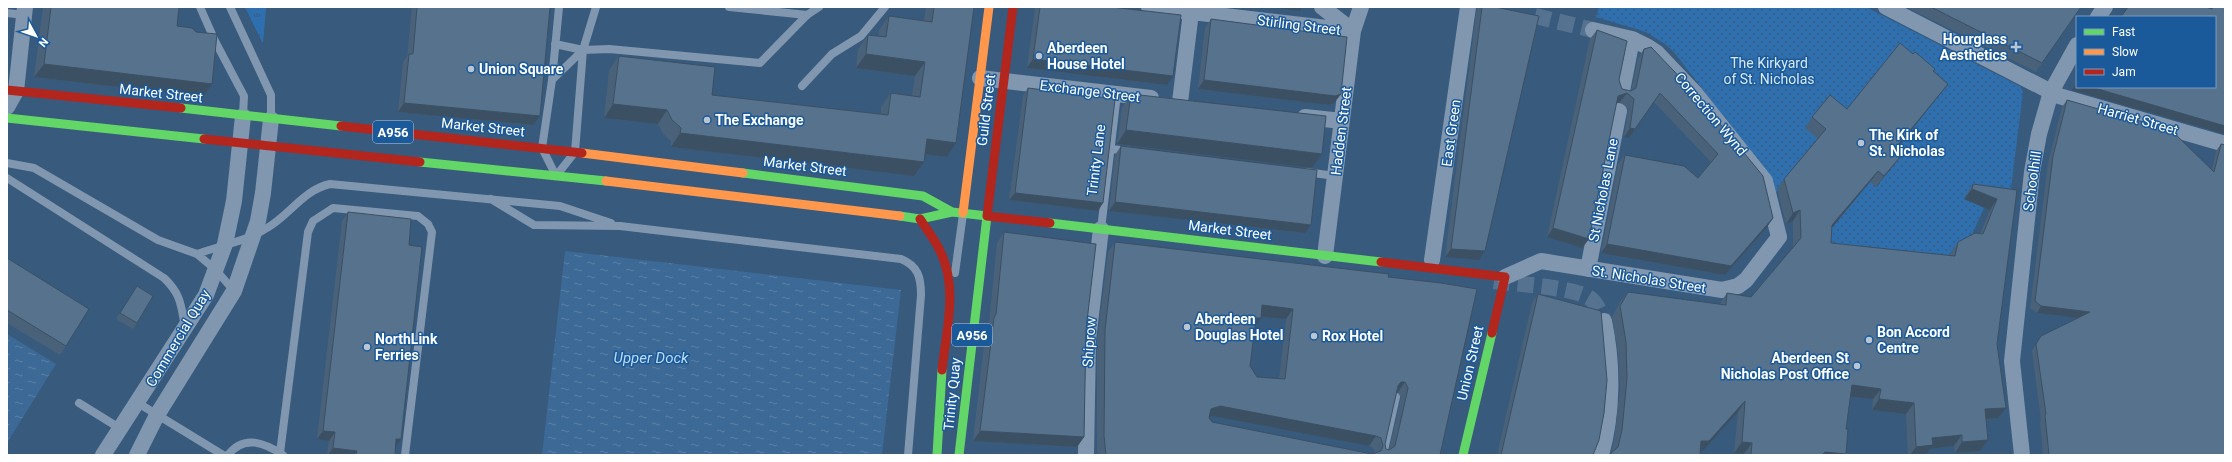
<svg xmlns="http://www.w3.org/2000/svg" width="2232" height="462" font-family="Roboto,sans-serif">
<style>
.grass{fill:url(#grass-tufts)}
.park{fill:url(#park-dots)}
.water{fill:url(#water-ripples)}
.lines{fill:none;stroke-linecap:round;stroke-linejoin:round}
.street-tunnel{stroke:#557390;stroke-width:16;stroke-dasharray:16 8;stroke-linecap:butt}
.lane{stroke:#8197af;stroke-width:8}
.street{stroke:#8197af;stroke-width:16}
.fast{stroke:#63d668;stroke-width:9}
.slow{stroke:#ff974d;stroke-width:9}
.jam{stroke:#b3261e;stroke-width:9}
.wall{fill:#4a6279;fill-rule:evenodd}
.shaded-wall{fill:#3c5063}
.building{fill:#56728d;stroke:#3c5063;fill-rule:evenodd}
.poi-dot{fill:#b9c5d2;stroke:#1a599a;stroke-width:1.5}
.labels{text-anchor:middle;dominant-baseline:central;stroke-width:3;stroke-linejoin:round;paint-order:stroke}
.shield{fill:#1a599a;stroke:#bacde1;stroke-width:1}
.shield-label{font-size:13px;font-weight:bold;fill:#fff}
.street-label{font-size:14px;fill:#fff;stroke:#1a599a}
.poi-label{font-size:14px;font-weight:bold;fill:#fff;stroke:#1a599a;text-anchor:start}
.park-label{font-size:14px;fill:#d7eafc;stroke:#1a599a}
.water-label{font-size:15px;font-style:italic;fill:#bcdbf8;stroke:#1a599a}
</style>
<defs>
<pattern id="grass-tufts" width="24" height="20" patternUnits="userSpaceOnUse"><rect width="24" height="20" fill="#2e70af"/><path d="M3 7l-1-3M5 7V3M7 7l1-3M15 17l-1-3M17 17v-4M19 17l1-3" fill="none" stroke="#405a74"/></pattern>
<pattern id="park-dots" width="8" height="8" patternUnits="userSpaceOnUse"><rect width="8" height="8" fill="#2e70af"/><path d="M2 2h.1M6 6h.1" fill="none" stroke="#405a74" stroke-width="1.8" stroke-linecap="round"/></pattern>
<pattern id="water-ripples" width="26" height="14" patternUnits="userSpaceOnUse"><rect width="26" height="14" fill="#3c6996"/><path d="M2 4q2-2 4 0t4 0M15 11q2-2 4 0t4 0" fill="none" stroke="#5980a6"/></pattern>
</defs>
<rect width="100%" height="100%" fill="#375a7d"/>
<path class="grass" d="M245,7l21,1 -3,35 -2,-3z"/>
<path class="park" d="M1599,7h267l155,80 2,5 -14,112 -30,2 5,2 -16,36 -20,23 -130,-25 20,-21 4,-10 3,2 1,-2 -2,-3c12,-8 19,-16 24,-30l9,9 3,-4 -1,-2 8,-20 53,-67 -117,46 -48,54 -8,-21 -93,-121 -9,-8 -19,-12 -50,-15z"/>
<path class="water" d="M565,251l336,39 -19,165h-340z
M7,334l49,30 -49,79z"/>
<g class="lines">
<path class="street-tunnel" d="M1535,16l58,14
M1494,281c21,3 82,6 97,18 7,6 9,15 13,22"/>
<path class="lane" d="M200,7l15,34 29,55 -1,19
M230,7l41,88v22
M729,7l78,8
M7,13l17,2
M555,44l28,6 26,-1 151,14 47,-48 12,-8
M583,50l-31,30 -10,68 14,28 19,-24 8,-102 13,-43
M552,80l7,-73
M802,86l30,-32 29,-18 24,-29
M1111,149l19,2
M7,163l27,5 124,72 39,14 19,16 18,21
M1306,172l29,4
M7,178l157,100c17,16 17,27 21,49
M491,199l43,26 86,1 281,33c17,7 20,18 20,36l-13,160
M1101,229l16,-135
M197,254c22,-8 50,-13 70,-26 23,-13 36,-38 63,-44l230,22 51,17
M955,273l8,-59
M79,403l42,26
M138,403l85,52
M280,453l28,-221 5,-11 20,-13 85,8 10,8 4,8 -27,223
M228,455c16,-21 37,-12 55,0
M1383,455l13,-58"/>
<path class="street" d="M1149,7l204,24
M1322,7l31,24
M1886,7l173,89 166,48
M2098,17l7,-10
M980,78l171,20
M1622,91l10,-52
M1180,102l11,-90
M7,107l9,-16 9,-84
M1305,117l37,4
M1325,256l28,-225 8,-24
M1432,260l36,-253
M1588,269l31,-158
M1505,277l36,-16 181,29 16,-4 8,-6 33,-43 -14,-56 -70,-88 -38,-40 -9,-6 -16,-8 -39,-9
M103,455l103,-160 19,-51 9,-43 9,-85
M137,455l20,-40 77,-124 24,-70 5,-28 8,-74
M1086,455l2,-115 13,-111
M1601,455c12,-42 12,-91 3,-134
M2022,455l-10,-94 20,-189 7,-38 12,-42 26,-47"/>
<path class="fast" d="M181,108l160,18
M7,118l197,21
M420,162l186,19
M743,173l180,23 29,16
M900,216l20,3 32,-7 35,4 -28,239
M1050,223l331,39
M937,455l5,-85
M1463,455l29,-122"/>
<path class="slow" d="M582,153l161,20
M606,181l294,35
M963,213l26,-206"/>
<path class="jam" d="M1013,7l-26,209 63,7
M7,90l174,18
M341,126l241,27
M204,139l216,23
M920,219c7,11 16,22 21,34 17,36 5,79 1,117
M1381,262l124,15 -13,56"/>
</g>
<path class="wall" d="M43,7h136l-2,19 26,71 -169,-20z
M412,7h138l-10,109 -7,9 -135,-13 5,-50 4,-5z
M926,7h48l-18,136 -9,14 -22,-3 -1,8 -10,14 -243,-29v-6l-8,-7 -5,-10 -54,-6 5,-48 10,-14 93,39 169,19v-7l10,-14 21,3 3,-20 -59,-8 2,-19 10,-14 10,1 1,-6 10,-14 35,5z
M1035,7h5l127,78 -140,-17z
M1477,7h18l-10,244 -6,9 -34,-3z
M1906,7h175l-45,65z
M1211,19l130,75 -7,9 -5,2 -131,-16 7,-61z
M1597,30l25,59 9,2 7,-33 6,-9 129,169 -6,9 -42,48 -124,-22 17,-89 7,-9 73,23 13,-16 -57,-60 -25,36 -5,-1 4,-29 -8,-6 -4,1 -27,136 -7,9 -35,-11 43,-198z
M1933,71l15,13 -8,10 -45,57 6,5 -8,10 -17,21 -6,-5 -38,45 -1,16 119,13v-3l8,-11 22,-8 10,-24 -26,-11 2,-4 7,-11 44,6 -20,154 1,74 -12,2 2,20 -8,11 -25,2 -1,-7 -24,3 -4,6h-18l-2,-41 -34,-4 1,-11 -23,-3 -4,33v25l-1,1h-101v-1l-10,-1 4,-41 -36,40h-2v3h-90l1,-2 3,-12 6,-52 -2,-36 -6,-36 8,-15 8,-10 91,13 8,-12 24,4 42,-50v-26l-7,3 -9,-35 7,-10 34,-40 -13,-11 7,-11 35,-8z
M1028,88l70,123 -89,-11 14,-104z
M1131,94l191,60 -10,14 -195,-24 5,-36z
M2067,100l145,70 4,-19 5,-7 4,311h-182l-3,-33 1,-2 -9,-69 9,-15 37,-18 -41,-5 -7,-5 18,-145 14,-56z
M1121,146l190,79 -6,8 -196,-22 6,-56z
M348,212l61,33 -8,194 -6,7v9h-68l2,-14 -12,-2 25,-218z
M1004,232l82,98 -2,107 -7,10 -104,-6 13,-113 3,-4 8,-81z
M1115,242l273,35 52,178h-342l-1,-8v-106l11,-89zM1261,316l25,3 -7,60 -22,-2 -7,-11 5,-39zM1396,392h2l3,6 -12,52 -3,-1 -1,-5zM1213,416l156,30 4,2 2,5 -3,1 -160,-32 -3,-4z
M7,258l59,88 -6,9 -53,-32z
M137,286v37l-4,6 -17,-10z
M1538,294l55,161h-96l35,-152z"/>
<path class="shaded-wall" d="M1270,7h32l-2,4z
M866,54l59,8 -10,14 -59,-8z
M1033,59l140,17 -6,9 -140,-17z
M44,64l168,20 -9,13 -169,-20z
M1204,80l137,14 -7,9 -5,2 -131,-16z
M2077,83v4h14l134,39v8l-153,-44z
M1948,84l-8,10 -53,67 7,-11z
M1627,93l-7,9 -8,3 6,-9z
M1654,102l-25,36 -5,-1 6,-9z
M404,103l136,13 -7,9 -135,-13z
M613,104l54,6 -9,14 -54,-6z
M1126,130l196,24 -10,14 -195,-24z
M680,133l244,29 -10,14 -243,-29z
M927,139l29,4 -9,14 -30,-4z
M1901,156l-8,10 -17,21 8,-11z
M1878,171l-8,11 -45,54 7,-11z
M1972,189l25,10 -7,11 -26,-11z
M1015,193l88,10 -5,8 -89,-11z
M1115,202l196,23 -6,8 -196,-22z
M1800,210l-7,11 -7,3 7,-11z
M1773,218l-6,9 -42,48 -124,-22 6,-9z
M1553,228l36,11 -7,9 -35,-11z
M1451,249l34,2 -6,9 -34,-3z
M1262,305l31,4 -7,10 -31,-3z
M2041,306l49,6 -4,7 -49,-6z
M1256,318h5l-7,10z
M1401,382h4l-7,10h-4l4,-6z
M1852,385l29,4 -8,10 -29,-3z
M1879,399l35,4 -8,11 -34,-4z
M1745,401l-7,11 -36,40h-9l8,-11z
M1220,406l156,30 -7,10 -156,-30 -9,3 7,-10z
M2006,408l-8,10 -20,2 7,-11z
M323,431l12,1 -6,9 -12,-2z
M980,431l104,6 -7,10 -104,-6z
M1962,435l-8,11 -24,3 -4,6h-16l6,-8 16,-9z
M396,439h5l-6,9z
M1988,440l-8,11 -25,2 7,-11z
M1742,442l10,1 -8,11 -10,-1z
M333,448l24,3 -3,4h-26z
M1825,452l21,2 -1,1h-23z"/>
<path class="building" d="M51,7h128l-2,19 15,2 4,4 21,2 -5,50 -168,-20z
M417,7h133l-10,109 -136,-13 5,-49h4z
M934,7h40l-18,136 -29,-4 -3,23 -244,-29 1,-5 -9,-8 -5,-10 -54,-6 6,-48 96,11 -3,28 176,20 3,-22 29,4 5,-35 -59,-8 2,-19 18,2 3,-21 43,6z
M1040,7h71l70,8 -8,61 -140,-17z
M1482,7h13l44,9 -54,235 -34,-2z
M1931,7h150l-39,56z
M2128,7h78l6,2 1,-2h12v119l-134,-39h124v-70h-94z
M1211,19l136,18 -6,57 -6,2 -131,-16z
M1597,30l30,11 -8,39 3,9 9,2 5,-3 8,-39 7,-2 42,44 70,85 10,42 -42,48 -124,-22 18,-89 59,11 14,12 20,-24 -58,-61 -25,36 -5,-1 4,-29 -7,-6 -9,3 -29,143 -36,-11z
M1900,43l13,11 2,-2 5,4 15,13 -2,2 15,13 -54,66 7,6 -17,20 -6,-5 -46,54 -1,18 124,13 3,-14 17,-9 8,1 14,-35 -25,-10 1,-5 44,6 -20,154 9,64 -21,1 3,31 -26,2v-7l-30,3 1,7 -17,2 -2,-44 -35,-4 2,-10 -29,-4 -6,44h2l-2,25 -21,-2 -3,3h-71l1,-12 -10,-1 3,-41 -36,40h-8l-1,14h-89v-2l7,-6 4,-17 5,-52 -1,-36 -6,-36 8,-14 98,13 1,-12 24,4 50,-59 -1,-28 -7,3 -9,-34 42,-50 -14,-12 18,-22 17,14z
M1028,88l87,11 -12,104 -88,-10z
M1131,94l195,22 -4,38 -196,-24z
M2067,100l104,30 43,42 7,-28 4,1v310h-176l-4,-40 1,-1 -10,-70 5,-8 49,-24 -49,-6 -6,-5 18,-145z
M1121,146l196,24 -6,55 -196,-23z
M348,212l63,7 -2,26 13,2 -21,192h-5l-1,16h-39l1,-4 -24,-3 2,-16 -12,-1z
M1004,232l92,12 -10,86 -2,107 -104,-6 14,-113 2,-4z
M1115,242l274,32 -1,3 53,6 36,6 -37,166h-334l-2,-19 1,-106zM1262,305l31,4 -8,70 -28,-2 -7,-11 6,-48h5zM1401,382h4l3,6 -13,58 -6,4 -3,-1 -1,-5 13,-58zM1220,406l156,30 5,2 2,8 -2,5 -9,3 -160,-32 -3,-4 2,-9z
M7,258l82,51 -23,37 -59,-36z
M137,286l16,10 -16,27 -17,-10z
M1538,294l63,17 6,69 -3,33 -5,27 -6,15h-92z"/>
<g class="poi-dot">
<path d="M2014 41h4v4h4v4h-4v4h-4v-4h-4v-4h4z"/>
<circle cx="1039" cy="56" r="4"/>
<circle cx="471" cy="69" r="4"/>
<circle cx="707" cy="120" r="4"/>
<circle cx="1861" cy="143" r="4"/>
<circle cx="1187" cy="327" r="4"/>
<circle cx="1314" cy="336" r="4"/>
<circle cx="1869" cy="340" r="4"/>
<circle cx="367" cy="347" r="4"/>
<circle cx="1857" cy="366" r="4"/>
</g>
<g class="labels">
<g class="shield">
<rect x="373" y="121" width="40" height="22" rx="3"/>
<rect x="952" y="324" width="40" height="22" rx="3"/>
</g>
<g class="shield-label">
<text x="393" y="132">A956</text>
<text x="972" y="335">A956</text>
</g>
<g class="street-label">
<text transform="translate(1299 25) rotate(7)">Stirling Street</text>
<text transform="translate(1090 91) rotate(7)">Exchange Street</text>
<text transform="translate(161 93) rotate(6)">Market Street</text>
<text transform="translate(986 110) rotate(-83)">Guild Street</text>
<text transform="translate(1711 114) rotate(50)">Correction Wynd</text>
<text transform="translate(2138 119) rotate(16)">Harriet Street</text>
<text transform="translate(483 127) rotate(6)">Market Street</text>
<text transform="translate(1341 131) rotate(-83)">Hadden Street</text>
<text transform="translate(1451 133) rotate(-82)">East Green</text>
<text transform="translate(1096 160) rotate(-83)">Trinity Lane</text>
<text transform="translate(805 166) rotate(7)">Market Street</text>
<text transform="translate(2032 181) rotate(-82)">Schoolhill</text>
<text transform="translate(1603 190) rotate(-79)">St Nicholas Lane</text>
<text transform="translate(1230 230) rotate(7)">Market Street</text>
<text transform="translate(1649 279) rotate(9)">St. Nicholas Street</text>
<text transform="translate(178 338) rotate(-59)">Commercial Quay</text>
<text transform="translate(1089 342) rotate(-86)">Shiprow</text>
<text transform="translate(1470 363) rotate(-77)">Union Street</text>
<text transform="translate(952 394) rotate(-84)">Trinity Quay</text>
</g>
<g class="poi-label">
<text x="2007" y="39" text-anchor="end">Hourglass<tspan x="2007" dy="16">Aesthetics</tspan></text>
<text x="1047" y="48">Aberdeen<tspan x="1047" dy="16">House Hotel</tspan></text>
<text x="479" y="69">Union Square</text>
<text x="715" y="120">The Exchange</text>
<text x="1869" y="135">The Kirk of<tspan x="1869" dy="16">St. Nicholas</tspan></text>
<text x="1195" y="319">Aberdeen<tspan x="1195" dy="16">Douglas Hotel</tspan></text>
<text x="1877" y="332">Bon Accord<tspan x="1877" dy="16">Centre</tspan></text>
<text x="1322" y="336">Rox Hotel</text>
<text x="375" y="339">NorthLink<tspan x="375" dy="16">Ferries</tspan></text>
<text x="1849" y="358" text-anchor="end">Aberdeen St<tspan x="1849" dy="16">Nicholas Post Office</tspan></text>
</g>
<g class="park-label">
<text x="1769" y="63">The Kirkyard<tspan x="1769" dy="16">of St. Nicholas</tspan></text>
</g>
<g class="water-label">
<text x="651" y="358">Upper Dock</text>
</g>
</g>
<rect width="2232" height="462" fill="none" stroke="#ffffff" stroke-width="16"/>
<rect x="2076" y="16" width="140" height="72" fill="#1a599a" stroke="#769bc2"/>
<rect x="2084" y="29" width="20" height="6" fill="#63d668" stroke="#769bc2"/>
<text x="2112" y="36" font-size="12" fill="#ffffff">Fast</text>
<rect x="2084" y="49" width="20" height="6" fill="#ff974d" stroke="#769bc2"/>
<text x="2112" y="56" font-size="12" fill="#ffffff">Slow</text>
<rect x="2084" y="69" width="20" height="6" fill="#b3261e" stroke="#769bc2"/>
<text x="2112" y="76" font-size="12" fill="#ffffff">Jam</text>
<g transform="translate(36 36) rotate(130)" stroke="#1a599a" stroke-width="3" paint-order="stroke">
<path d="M0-3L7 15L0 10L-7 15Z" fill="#ffffff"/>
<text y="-6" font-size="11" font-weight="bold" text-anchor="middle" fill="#ffffff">N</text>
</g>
</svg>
